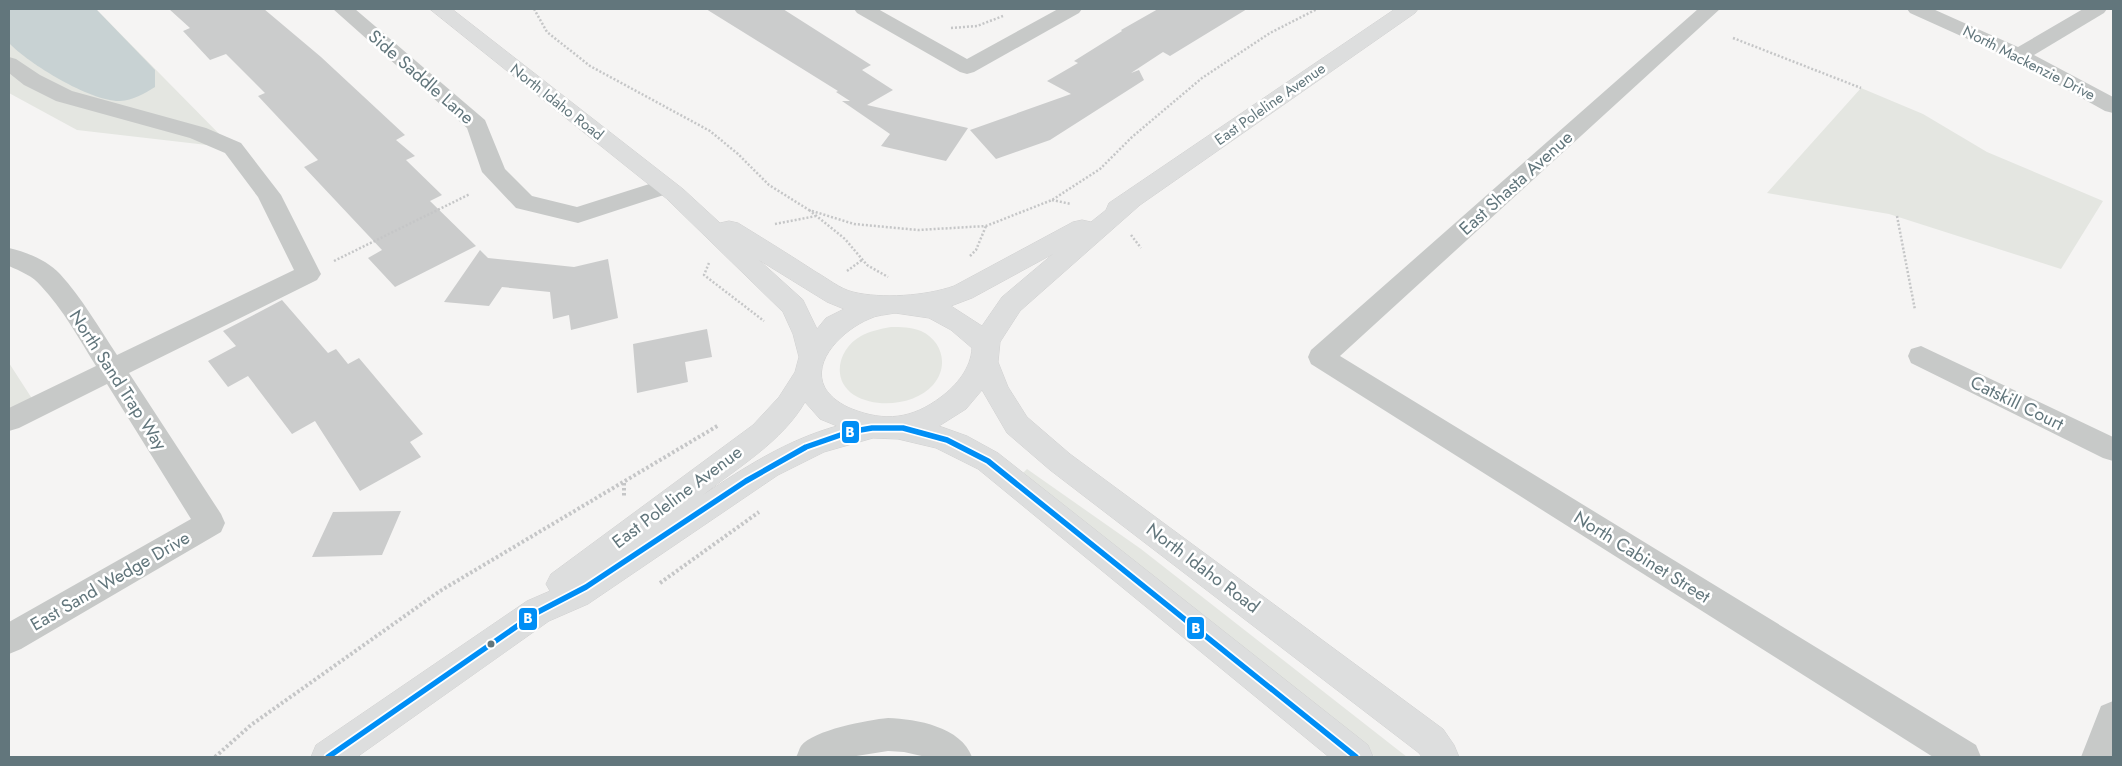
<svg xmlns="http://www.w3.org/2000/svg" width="2122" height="766" font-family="Jost,sans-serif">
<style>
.green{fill:#e4e6e1}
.water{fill:#c8d2d3}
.building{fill:#cbcccc}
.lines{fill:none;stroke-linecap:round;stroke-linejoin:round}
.major-casing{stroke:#d1d1d1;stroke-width:1}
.path-far1{stroke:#c5c6c7;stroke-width:2.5;stroke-dasharray:2 2;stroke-linecap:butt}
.path{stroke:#c5c6c7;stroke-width:4;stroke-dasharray:2.5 2.5;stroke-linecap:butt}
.minor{fill:#c7c9c8;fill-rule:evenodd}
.major{fill:#dddede;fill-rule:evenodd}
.bus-1-casing{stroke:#fff;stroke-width:9}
.bus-1{stroke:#008ef5;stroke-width:5.5}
.bus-dot{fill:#62767c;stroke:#fff;stroke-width:2}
.labels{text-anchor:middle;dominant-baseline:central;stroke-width:5;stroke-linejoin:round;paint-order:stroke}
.far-street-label{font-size:15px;fill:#62767c;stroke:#fff}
.street-label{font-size:18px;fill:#62767c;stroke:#fff}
.line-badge{stroke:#fff;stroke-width:2}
.badge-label{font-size:14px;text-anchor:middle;font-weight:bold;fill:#fff}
</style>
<rect width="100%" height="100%" fill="#f5f4f3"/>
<path class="green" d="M9,9h87l137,139 -156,-18 -68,-37z
M1861,88l62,26 64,38 116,49 -42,68 -172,-55 -122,-21z
M891,327c10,0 20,0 30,4 22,10 28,36 12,54 -18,20 -56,24 -79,10 -24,-16 -15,-47 7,-59 9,-5 19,-7 30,-9z
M9,363l33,51 -33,16z
M1027,469l114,80 266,208h-32l-333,-268 -19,-16z"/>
<path class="water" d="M9,9h87l59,61v17c-11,7 -22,13 -35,14 -29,1 -91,-37 -111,-58z"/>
<path class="building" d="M169,9h95l57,48 84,78 -9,5 19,16 -9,4 36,35 -12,6 46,45 -81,41 -27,-29 14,-8 -78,-83 14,-7 -60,-64 7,-3 -39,-39 -16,6 -27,-29 7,-3z
M706,9h77l88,56 -9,5 31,20 -26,15 101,23 -22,33 -65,-15 9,-12 -48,-33h8l-14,-9 2,-1z
M1158,9h89l-77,47 -7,-4 -32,21 8,-3 5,10 -94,60 -54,19 -26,-29 101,-36 -24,-13 31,-18 -4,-2 48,-30 -1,-1z
M480,250l8,8 86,9 34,-8 10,59 -47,12 -2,-15 -16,4 -3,-27 -48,-5 -13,19 -45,-4z
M282,300l46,53 8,-4 12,15 11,-6 64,76 -13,8 11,15 -61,34 -45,-70 -23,13 -44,-58 -20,11 -20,-26 28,-15 -13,-15z
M707,329l5,28 -27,5 3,20 -51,11 -4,-49z
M401,511l-19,44 -70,2 21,-45z"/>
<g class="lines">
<g class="major-casing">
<path id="major" d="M430,9h22l231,180 37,34 9,-2 9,2c26,16 52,32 78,49 11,6 24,17 37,20 28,7 73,4 101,-6l119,-64 9,-2 9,2 15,-12 3,-7 286,-194h23l-3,4 -275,192 -120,106 -20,31 -2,20 10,25 19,30 43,37 373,275 11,16 5,12h-37l-3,-4 -369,-283 -43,-37 -25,-43 -16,19 -27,17 28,10 31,17 370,292 5,12h-44l-351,-288 -42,-21 -38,-9 -25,-1 -49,14 -46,23 -190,129 -39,17 -192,136h-46l5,-12 211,-144 23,-10 -4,-7 5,-10 202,-149 26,-28 16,-25 4,-15 -6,-23 -10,-22 -116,-113zM1053,254l-51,43 -20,29 -31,-20 21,-8zM759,260l68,42 17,7 -18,9 -9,11 -14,-29zM895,313l34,5 22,12 21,18c-1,20 -15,37 -31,49 -29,22 -56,25 -89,12 -10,-4 -21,-11 -27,-21 -15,-28 20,-59 44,-69 7,-4 17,-4 26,-6zM805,402l15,17 17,7c-50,14 -92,41 -134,69 35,-28 79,-53 102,-93z"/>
</g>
<path class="path-far1" d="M534,9l13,23 43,34 120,65 28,23 31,31 40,25 45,14 64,6 68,-4 66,-26 48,-31 32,-32 70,-59 68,-45 47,-24
M951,28l26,-2 26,-10
M1733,38l128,50
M1052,200l19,4
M809,210l36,29 22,26 21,12
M1897,216l18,94
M775,224l41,-8
M1131,235l10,13
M970,256l6,-6 10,-24
M334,261l136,-67
M709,263l-5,12 60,46
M847,271l15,-11"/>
<path class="path" d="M624,483v14
M660,583l99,-71
M215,757l36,-32 189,-134 279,-166"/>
<path class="minor" d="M333,9h22l130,111 20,49 27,27 45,11 88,-28 8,3 4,5 -4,5 -95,31 -62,-15 -34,-36 -15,-44z
M854,9h24l89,50 91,-50h24l-3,4 -105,59 -7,2 -7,-2 -103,-59z
M1698,9h22l-380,347 636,389 5,12h-48l-622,-393 -3,-7 3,-7z
M1907,9h26l85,38 65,-38h24l-3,4 -70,42 79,42v16l-8,-2 -93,-52 -102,-46z
M9,57l7,2 24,16 32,16 134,37 35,15 40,52 40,79 -4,6 -188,93 92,141 4,9 -4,9 -200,117 -12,5v-32l182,-103 -84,-135 -88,44 -10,3v-23l87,-42c-17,-27 -33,-57 -55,-80 -8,-10 -21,-15 -32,-20v-18c17,4 38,12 51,26 22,24 39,54 57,81l177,-85 -36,-73 -33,-44 -35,-15 -134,-37 -32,-16 -15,-12z
M1921,346l192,91v24l-10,-3 -192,-95 -3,-7 3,-7z
M2113,701v56h-32l20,-51z
M888,718c29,1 73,9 84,39h-46l-22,-5 -16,-1 -38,6h-54c2,-3 3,-8 5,-11 12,-16 67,-26 87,-28z"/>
<use href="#major" class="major"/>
<g class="bus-1-casing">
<path id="bus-1" d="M328,757l208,-144 50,-26 160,-106 60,-34 43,-15 23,-4h31l44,12 41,21 368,296"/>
</g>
<use href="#bus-1" class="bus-1"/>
</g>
<circle class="bus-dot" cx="491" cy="644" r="4.5"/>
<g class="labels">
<g class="far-street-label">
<text transform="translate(2029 63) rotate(27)">North Mackenzie Drive</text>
<text transform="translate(557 102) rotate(38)">North Idaho Road</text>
<text transform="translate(1270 104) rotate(-35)">East Poleline Avenue</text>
</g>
<g class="street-label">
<text transform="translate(421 77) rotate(41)">Side Saddle Lane</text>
<text transform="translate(1516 183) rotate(-42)">East Shasta Avenue</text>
<text transform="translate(118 380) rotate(57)">North Sand Trap Way</text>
<text transform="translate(2017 403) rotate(26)">Catskill Court</text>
<text transform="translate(677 497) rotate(-37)">East Poleline Avenue</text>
<text transform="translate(1642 557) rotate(32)">North Cabinet Street</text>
<text transform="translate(1203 568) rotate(37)">North Idaho Road</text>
<text transform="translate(110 581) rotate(-30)">East Sand Wedge Drive</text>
</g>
</g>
<g class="line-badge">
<rect x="841" y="420" width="19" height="24" rx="5" fill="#008ef5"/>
<rect x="518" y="607" width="20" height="24" rx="5" fill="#008ef5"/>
<rect x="1186" y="616" width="19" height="24" rx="5" fill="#008ef5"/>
</g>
<g class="badge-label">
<text x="850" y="437">B</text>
<text x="528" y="623">B</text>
<text x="1196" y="633">B</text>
</g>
<rect width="2122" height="766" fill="none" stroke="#62767c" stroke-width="20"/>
</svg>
